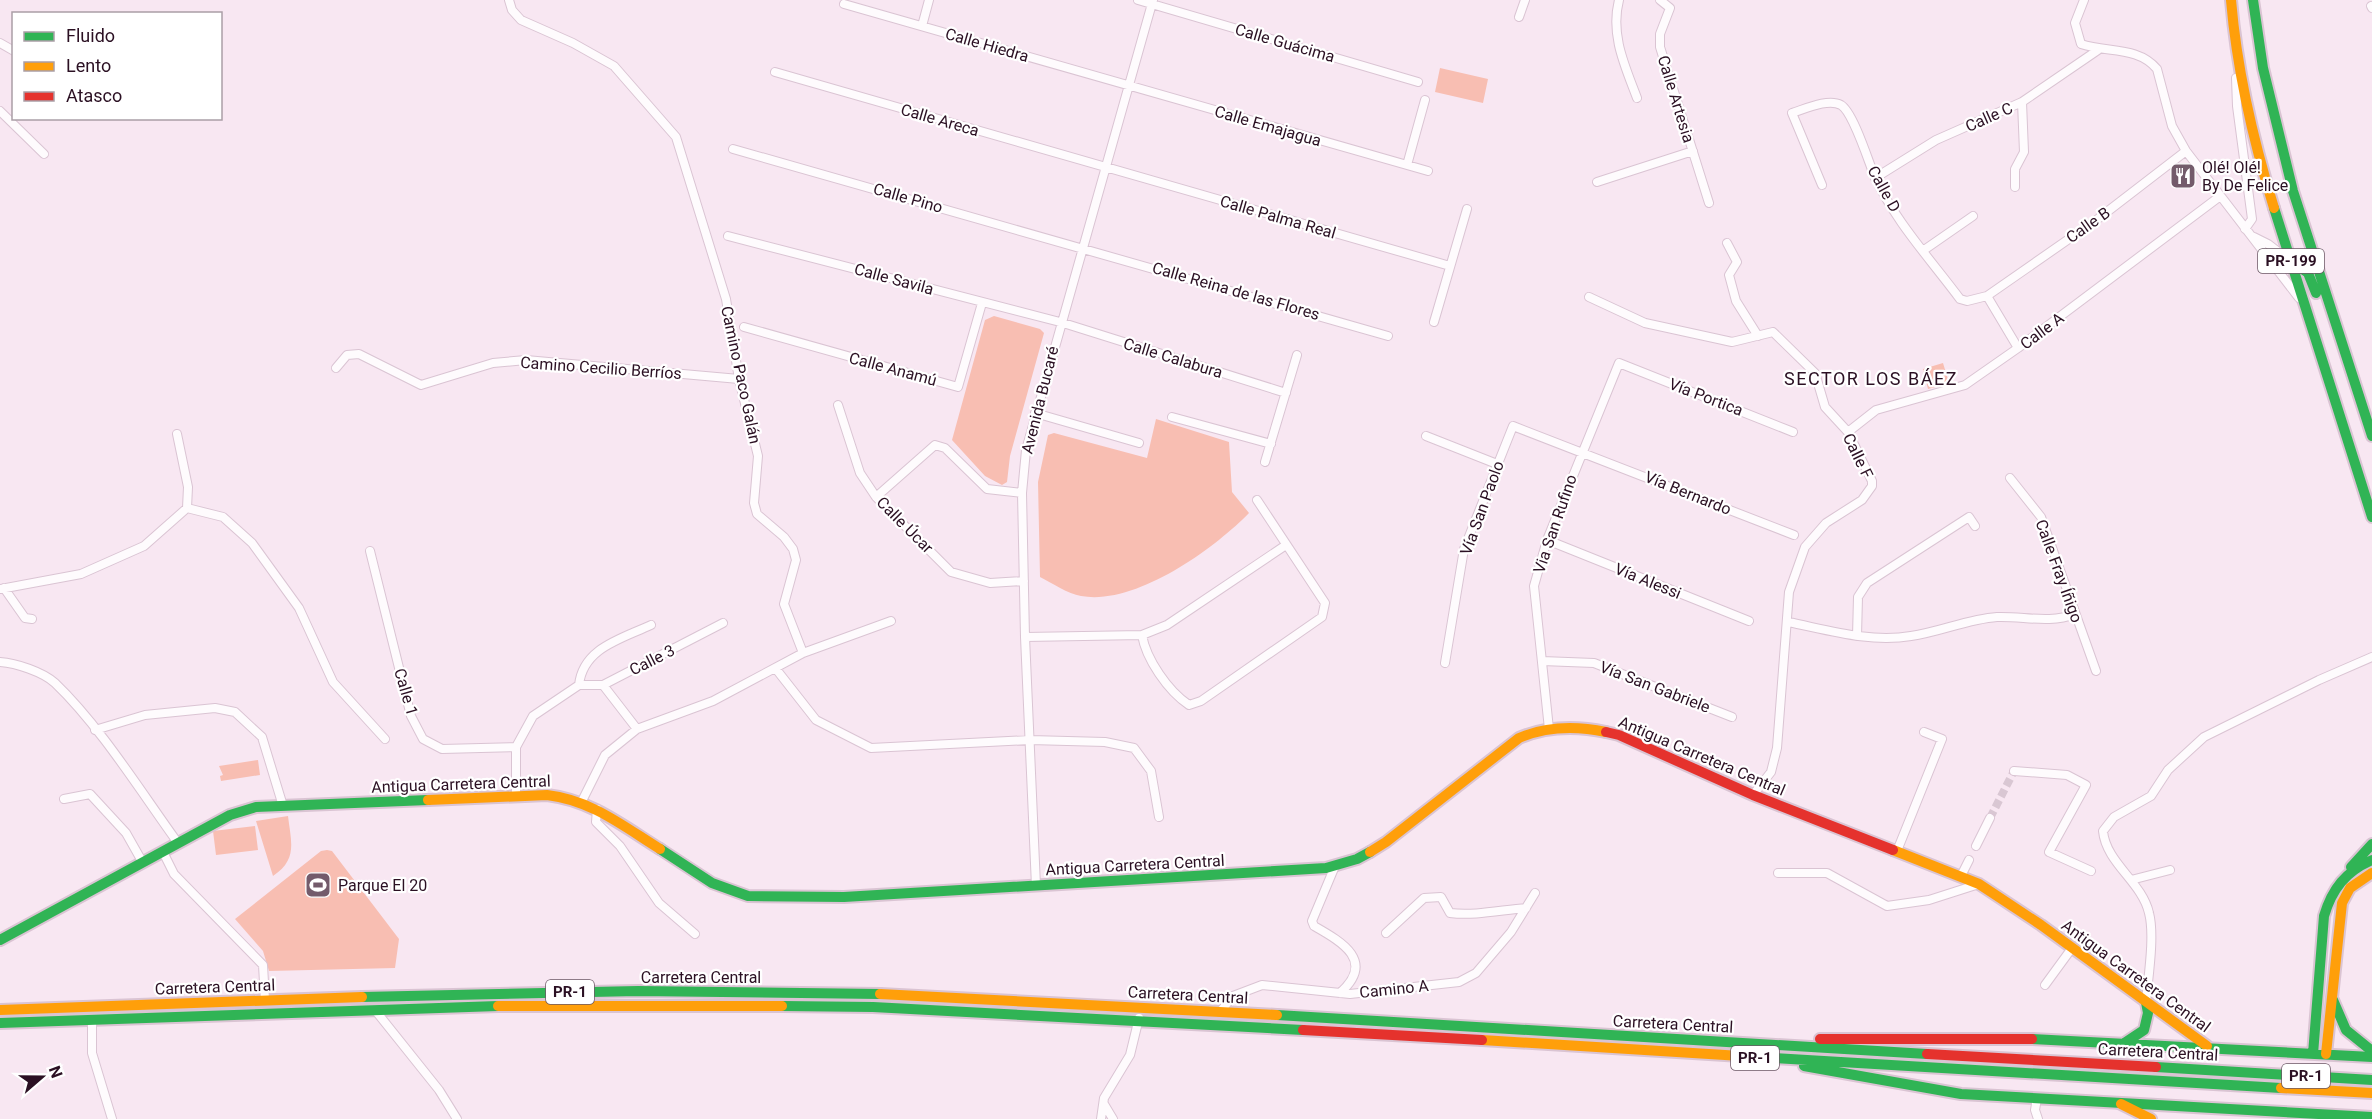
<svg xmlns="http://www.w3.org/2000/svg" width="2372" height="1119" font-family="Roboto,sans-serif">
<style>
.green{fill:#f8beb2}
.lines{fill:none;stroke-linecap:round;stroke-linejoin:round}
.street-tunnel{stroke:#d9c7d3;stroke-width:8;stroke-dasharray:8 4;stroke-linecap:butt}
.street-casing{stroke:#dac4d3;stroke-width:10}
.fast-casing{stroke:#dac4d3;stroke-width:14}
.slow-casing{stroke:#dac4d3;stroke-width:14}
.jam-casing{stroke:#dac4d3;stroke-width:14}
.street{stroke:#fefbfd;stroke-width:8}
.fast{stroke:#30b455;stroke-width:10}
.slow{stroke:#ff9f0a;stroke-width:10}
.jam{stroke:#e5322d;stroke-width:10}
.labels{text-anchor:middle;dominant-baseline:central;stroke-width:4.5;stroke-linejoin:round;paint-order:stroke}
.shield{fill:#fff;stroke:#6b5865;stroke-width:1.5}
.shield-label{font-size:15px;font-weight:bold;fill:#2b1023}
.street-label{font-size:16px;fill:#2b1023;stroke:#fff}
.poi-label{font-size:16px;fill:#2b1023;stroke:#fff;text-anchor:start}
.neighbourhood-label{font-size:18px;letter-spacing:1.5px;fill:#2b1023;stroke:#fff}
</style>
<rect width="100%" height="100%" fill="#f8e7f2"/>
<path class="green" d="M1440,68l48,11 -5,24 -48,-11z
M994,316l46,13 4,4 -34,123 -3,26 -5,3 -17,-9 -33,-36 33,-120z
M1943,363l6,20 -21,6 -5,-20z
M1156,419l73,23 3,50 17,21c-35,36 -114,93 -168,83 -13,-2 -29,-13 -41,-19l-2,-95 10,-47 6,-2 93,25z
M258,760l2,15 -39,6 -1,-5 3,-1 -4,-9z
M288,816c3,26 10,43 -15,60l-17,-55z
M255,826l3,24 -42,5 -3,-24z
M327,850l5,1 67,88 -4,29 -126,3 -6,-20 -28,-32 86,-68z"/>
<g class="lines">
<path class="street-tunnel" d="M1990,818l24,-47"/>
<g class="street-casing">
<path id="street" d="M509,0l3,10 9,10 52,23 41,23 62,71 50,162 13,80 19,77 -4,47 3,11 27,23 9,12 3,11 -12,44 19,49
M1138,0l280,82
M1619,0c-9,35 6,66 18,98
M1660,0l10,8 -10,26v13l49,156
M2084,0l-9,23 6,21c26,9 57,2 76,25l15,57 14,25 113,147
M844,4l584,167
M2371,6l1,2
M1519,17l6,-17
M922,26l7,-26
M0,43l14,8
M775,72l675,194
M2236,78l1,28 15,113 -7,10
M0,111l44,43
M733,149l655,187
M1407,165l18,-65
M1875,178l61,-38 86,-38 76,-52
M1597,182l96,-31
M1822,185l-30,-72c13,-4 36,-15 49,-8 12,7 27,55 33,70 20,45 57,85 86,124l7,2 20,-5 112,-78 87,-67
M2015,187v-18l9,-17 -2,-50
M728,236l332,86 226,71
M2254,237l14,7 21,16
M1727,243l10,19 -8,13 7,26 22,35
M1924,250l49,-34
M1987,296l31,52
M1589,297l56,26 87,19 41,-10 42,41 10,34 23,25 24,49v5l-10,14 -36,23 -21,24 -16,45 -12,156 -6,24 -18,23
M1434,322l33,-113
M744,327l214,60 24,-84
M336,368l11,-13 12,-1 62,31 72,-22 33,-3 213,19
M838,405l22,68 16,24 75,75 39,11 34,-2
M1035,413l104,30
M1172,417l99,27
M1848,432l28,-22 89,-25 53,-37 201,-151
M1426,436l71,28
M1265,462l32,-107
M2010,478l31,39 55,154
M876,497l59,-52 10,3 42,41 35,4
M187,508l36,9 29,26 47,65 34,74 52,57
M1547,540l202,81
M370,551l41,165 12,23 19,10 74,-2
M4,588l21,30 7,1
M0,589l81,-15 63,-28 43,-38 1,-21 -11,-53
M1788,622c40,8 82,21 123,14 29,-4 57,-17 86,-19 27,-1 52,7 78,-3
M1142,635c4,24 26,56 47,70l12,-4 121,-84 3,-14 -68,-103
M1857,636l1,-39 9,-14 102,-66 6,9
M1025,637l117,-2 25,-10 119,-80
M1542,661l52,2 138,54
M0,662c16,1 43,10 55,21 45,43 86,109 123,160
M1445,663l19,-114 49,-123 281,109
M776,669l40,51 55,28 159,-8 75,2 29,6 17,23 8,46
M579,685h24l120,-62
M603,685l34,44
M1549,729l-15,-143 13,-46 72,-177 174,69
M95,730l50,-15 70,-7 20,4 27,25 21,69
M2014,771l53,4 19,10 -37,67 42,19
M516,796v-49l17,-31 46,-31c4,-37 42,-46 72,-60
M64,799l26,-5 36,39 17,30
M582,801l23,-46 32,-26 76,-28 90,-48 88,-32
M597,809l-1,13 24,24 39,57 36,31
M1976,846l14,-28
M1897,851l45,-112 -18,-7
M163,852l11,22 89,91 2,35
M1335,866l-23,55 2,5c28,16 62,35 26,67
M1778,873h49l60,33 42,-6 50,-16
M1961,876l8,-16
M2131,880l39,-10
M1036,886l-11,-249 -3,-144 4,-43 127,-450
M1386,933l38,-35 17,-1 9,16c25,3 51,-3 76,-5
M2045,985l27,-37
M2146,1002c2,-24 9,-66 3,-89 -7,-31 -43,-50 -46,-82l11,-14 37,-21 17,-26 36,-33 115,-57 53,-23
M375,1010l64,80 18,29
M1220,1012l13,-16 29,-11 88,9 109,-12 17,-9 35,-41 24,-39
M92,1019v34l20,66
M2037,1098l-2,12 3,9
M1104,1104l9,15
M1101,1119l3,-21 26,-43 9,-37"/>
</g>
<g class="fast-casing">
<path id="fast" d="M2253,0l10,68 30,123 79,245
M2274,208l98,309
M2291,261l17,12 8,20
M660,849l52,34 36,13 96,1 482,-29 31,-9 13,-7
M2351,867l21,-23
M0,940l230,-125 26,-8 172,-7
M362,997l276,-6 242,3
M2333,1000l13,30 26,21
M782,1006l91,1 430,23
M1277,1015l650,39
M0,1023l498,-17
M2032,1039l340,18
M2126,1042l18,-12 4,-17 -2,-11
M2313,1054l11,-138c8,-27 22,-45 48,-56
M1757,1057l524,31
M1804,1066l157,28 411,23
M2156,1067l216,13"/>
</g>
<g class="slow-casing">
<path id="slow" d="M2231,0c6,71 22,140 43,208
M428,800l119,-5c44,5 76,31 113,54
M1893,850l86,34 62,41 166,121
M1370,852l16,-10 133,-104c28,-12 58,-12 87,-6
M880,994l397,21
M498,1006h284
M0,1010l362,-13
M1482,1040l275,17
M2326,1054l16,-151 8,-15 22,-15
M2281,1088l91,5
M2121,1104l30,15"/>
</g>
<g class="jam-casing">
<path id="jam" d="M1606,732l13,3 134,60 140,55
M1303,1030l179,10
M1820,1039h212
M1927,1054l229,13"/>
</g>
<use href="#street" class="street"/>
<use href="#fast" class="fast"/>
<use href="#slow" class="slow"/>
<use href="#jam" class="jam"/>
</g>
<defs>
<g id="restaurant-square" transform="scale(1.35)"><rect x="-9" y="-9" width="18" height="18" rx="4" fill="#735b6b" stroke="#fff"/><path d="M-5-6h1v4h1v-4h1v4h1v-4h1v5L-1.5 .5V6h-2V.5L-5-1ZM5-6V6H3V1.5H1.5Q1.5-4 5-6Z" fill="#fff"/></g>
<g id="stadium-square" transform="scale(1.35)"><rect x="-9" y="-9" width="18" height="18" rx="4" fill="#735b6b" stroke="#fff"/><path d="M0-5a6.5 5 0 1 0 0 10a6.5 5 0 1 0 0-10ZM-3.5-1.8h7v3.6h-7Z" fill="#fff"/></g>
</defs>
<g fill-rule="evenodd">
<use href="#restaurant-square" x="2183" y="176"/>
<use href="#stadium-square" x="318" y="885"/>
</g>
<g class="labels">
<g class="shield">
<rect x="2258" y="249" width="66" height="24" rx="4.5"/>
<rect x="546" y="980" width="48" height="24" rx="4.5"/>
<rect x="1731" y="1046" width="48" height="24" rx="4.5"/>
<rect x="2282" y="1064" width="48" height="24" rx="4.5"/>
</g>
<g class="shield-label">
<text x="2291" y="261">PR-199</text>
<text x="570" y="992">PR-1</text>
<text x="1755" y="1058">PR-1</text>
<text x="2306" y="1076">PR-1</text>
</g>
<g class="street-label">
<text transform="translate(1285 43) rotate(16)">Calle Guácima</text>
<text transform="translate(987 45) rotate(16)">Calle Hiedra</text>
<text transform="translate(1676 99) rotate(73)">Calle Artesia</text>
<text transform="translate(1989 117) rotate(-24)">Calle C</text>
<text transform="translate(940 120) rotate(16)">Calle Areca</text>
<text transform="translate(1268 126) rotate(16)">Calle Emajagua</text>
<text transform="translate(1884 189) rotate(61)">Calle D</text>
<text transform="translate(908 198) rotate(16)">Calle Pino</text>
<text transform="translate(1278 217) rotate(16)">Calle Palma Real</text>
<text transform="translate(2088 225) rotate(-35)">Calle B</text>
<text transform="translate(894 279) rotate(15)">Calle Savila</text>
<text transform="translate(1236 291) rotate(16)">Calle Reina de las Flores</text>
<text transform="translate(2042 331) rotate(-37)">Calle A</text>
<text transform="translate(1173 358) rotate(17)">Calle Calabura</text>
<text transform="translate(601 368) rotate(4)">Camino Cecilio Berríos</text>
<text transform="translate(893 369) rotate(15)">Calle Anamú</text>
<text transform="translate(741 375) rotate(78)">Camino Paco Galán</text>
<text transform="translate(1706 397) rotate(21)">Vía Portica</text>
<text transform="translate(1040 400) rotate(-76)">Avenida Bucaré</text>
<text transform="translate(1858 456) rotate(64)">Calle F</text>
<text transform="translate(1688 493) rotate(22)">Vía Bernardo</text>
<text transform="translate(1482 508) rotate(-70)">Vía San Paolo</text>
<text transform="translate(1555 524) rotate(-71)">Via San Rufino</text>
<text transform="translate(905 525) rotate(45)">Calle Úcar</text>
<text transform="translate(2059 571) rotate(70)">Calle Fray Íñigo</text>
<text transform="translate(1648 581) rotate(22)">Vía Alessi</text>
<text transform="translate(652 660) rotate(-27)">Calle 3</text>
<text transform="translate(1655 687) rotate(21)">Vía San Gabriele</text>
<text transform="translate(406 692) rotate(74)">Calle 1</text>
<text transform="translate(1702 756) rotate(23)">Antigua Carretera Central</text>
<text transform="translate(461 784) rotate(-2)">Antigua Carretera Central</text>
<text transform="translate(1135 865) rotate(-3)">Antigua Carretera Central</text>
<text transform="translate(2136 976) rotate(36)">Antigua Carretera Central</text>
<text x="701" y="977">Carretera Central</text>
<text transform="translate(215 987) rotate(-2)">Carretera Central</text>
<text transform="translate(1394 989) rotate(-6)">Camino A</text>
<text transform="translate(1188 995) rotate(3)">Carretera Central</text>
<text transform="translate(1673 1024) rotate(3)">Carretera Central</text>
<text transform="translate(2158 1052) rotate(3)">Carretera Central</text>
</g>
<g class="poi-label">
<text x="2202" y="167">Olé! Olé!<tspan x="2202" dy="18">By De Felice</tspan></text>
<text x="338" y="885">Parque El 20</text>
</g>
<g class="neighbourhood-label">
<text x="1871" y="378">SECTOR LOS BÁEZ</text>
</g>
</g>
<rect x="12" y="12" width="210" height="108" fill="#ffffff" stroke="#aa9fa7" stroke-width="1.5"/>
<rect x="24" y="32" width="30" height="9" fill="#30b455" stroke="#aa9fa7" stroke-width="1.5"/>
<text x="66" y="42" font-size="18" fill="#2b1023">Fluido</text>
<rect x="24" y="62" width="30" height="9" fill="#ff9f0a" stroke="#aa9fa7" stroke-width="1.5"/>
<text x="66" y="72" font-size="18" fill="#2b1023">Lento</text>
<rect x="24" y="92" width="30" height="9" fill="#e5322d" stroke="#aa9fa7" stroke-width="1.5"/>
<text x="66" y="102" font-size="18" fill="#2b1023">Atasco</text>
<g transform="translate(42 1077) rotate(70)" stroke="#ffffff" stroke-width="4.5" paint-order="stroke">
<path d="M0-4.5L10 22L0 15L-10 22Z" fill="#2b1023"/>
<text y="-9" font-size="16" font-weight="bold" text-anchor="middle" fill="#2b1023">N</text>
</g>
</svg>
